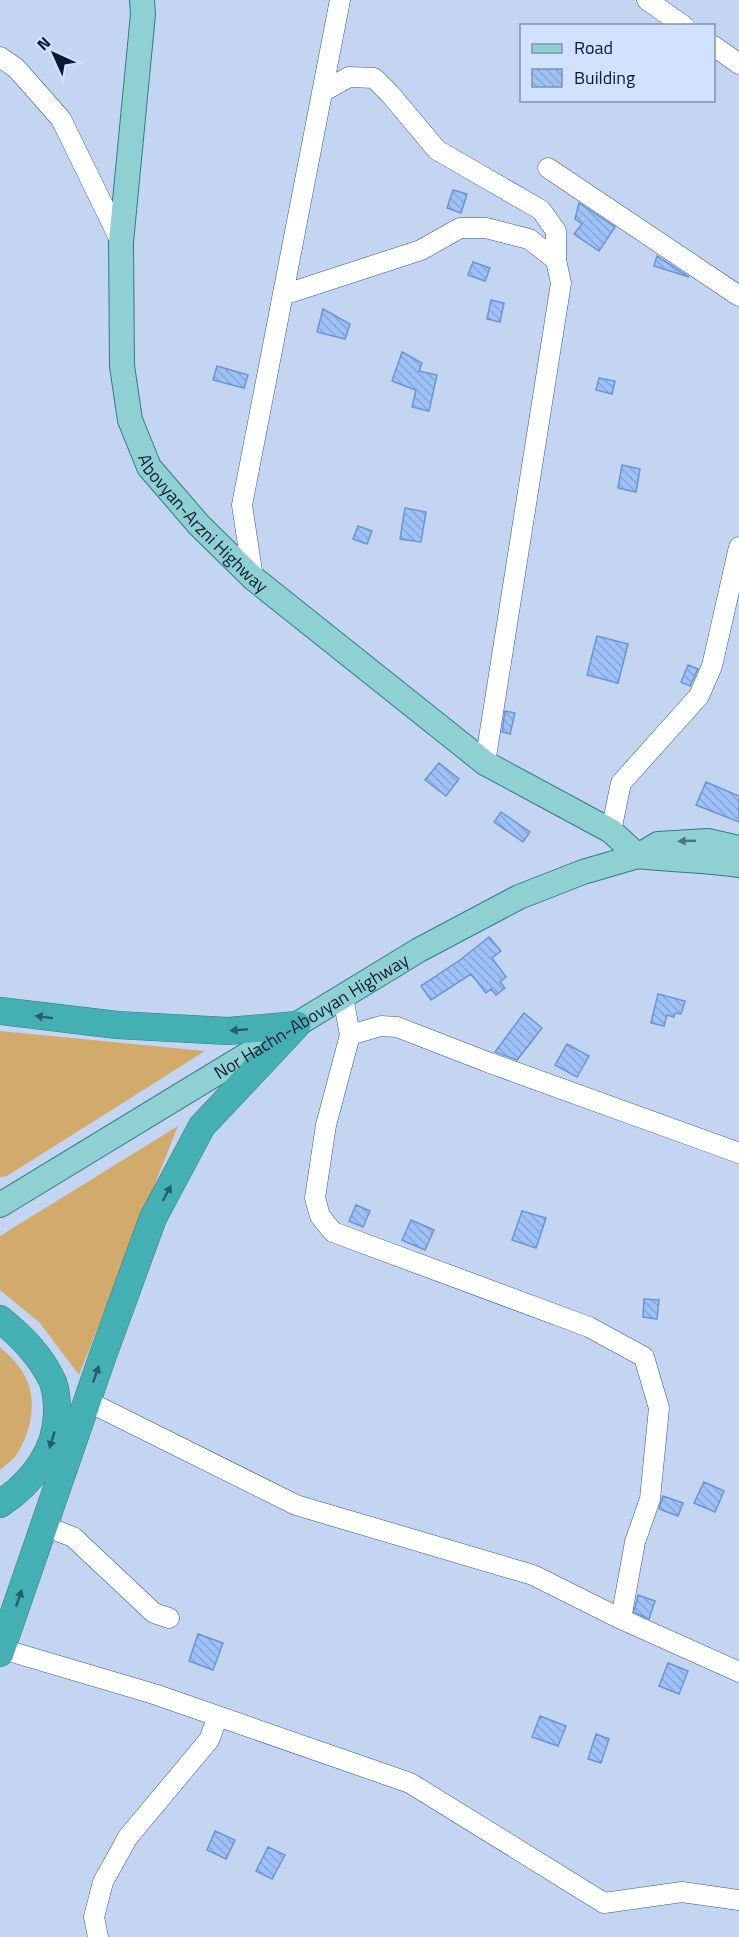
<svg xmlns="http://www.w3.org/2000/svg" width="739" height="1937" font-family="'Titillium Web',sans-serif">
<style>
.grass{fill:#d2aa6b}
.building{fill:url(#building-back-hatch);stroke:#6a94d5;stroke-width:1.5}
.lines{fill:none;stroke-linecap:round;stroke-linejoin:round}
.minor-casing{stroke:#335b97;stroke-width:21}
.major-casing{stroke:#307c87;stroke-width:26}
.highway-casing{stroke:#307c87;stroke-width:28}
.minor{stroke:#fff;stroke-width:20}
.major{stroke:#8fd0d2;stroke-width:24}
.highway{stroke:#45b0b4;stroke-width:27}
.oneway{fill:#4c7582}
.oneway2{fill:#255e6d}
.labels{text-anchor:middle;dominant-baseline:central;stroke-width:4.5;stroke-linejoin:round;paint-order:stroke}
.street-label{font-size:18px;fill:#0a1a33;stroke:#d0e2fe}
</style>
<defs>
<pattern id="building-back-hatch" width="6" height="6" patternUnits="userSpaceOnUse" patternTransform="scale(1.5)"><rect width="6" height="6" fill="#9ec2f8"/><path d="M-1 5l2 2M0 0l6 6M5-1l2 2" fill="none" stroke="#87a6d5"/></pattern>
</defs>
<rect width="100%" height="100%" fill="#c3d5f1"/>
<path class="grass" d="M0,1031l205,20 -198,125 -7,1z
M178,1126l-99,249 -40,-53 -39,-32v-54z
M0,1347c11,10 23,21 28,36 9,24 1,55 -14,75 -4,4 -10,8 -14,12z"/>
<path class="building" d="M453,190l14,4 -6,19 -14,-5z
M579,203l36,24 -16,24 -25,-17 8,-10 -7,-5z
M657,256l32,21 -35,-11z
M473,262l17,6 -5,13 -17,-6z
M491,300l13,3 -4,19 -13,-3z
M323,309l27,15 -5,15 -28,-7z
M402,352l20,11 -3,8 18,4 -8,36 -17,-4 4,-17 -24,-9z
M217,366l31,9 -4,13 -31,-8z
M599,378l16,3 -3,13 -16,-4z
M622,465l18,4 -4,23 -18,-4z
M405,508l21,4 -5,30 -21,-3z
M358,526l14,5 -5,13 -14,-5z
M597,636l31,8 -10,39 -31,-8z
M688,665l10,4 -8,17 -9,-4z
M505,711l10,2 -5,21 -8,-2z
M439,763l20,16 -13,17 -21,-16z
M706,782l33,14v26l-43,-17z
M501,812l29,20 -7,10 -29,-20z
M489,937l12,14 -9,7 14,19 -6,5 5,6 -9,7 -5,-6 -5,4 -15,-19 -40,26 -10,-14 39,-26z
M658,994l27,7 -4,13 -6,-1 -1,4 -7,-2 -3,11 -13,-3z
M524,1013l18,15 -25,32 -22,-8z
M567,1044l22,12 -12,21 -22,-12z
M356,1205l14,6 -7,16 -14,-6z
M522,1211l24,7 -10,30 -24,-8z
M411,1220l23,10 -9,20 -23,-10z
M644,1299l15,1 -2,19 -14,-2z
M704,1482l20,9 -9,21 -21,-9z
M663,1496l20,7 -5,13 -19,-7z
M638,1595l17,6 -6,18 -15,-7z
M198,1634l25,9 -10,27 -24,-9z
M668,1663l20,8 -9,23 -20,-8z
M540,1716l26,10 -8,20 -26,-9z
M596,1734l13,5 -8,24 -13,-4z
M215,1831l20,9 -9,19 -19,-9z
M268,1847l17,8 -13,24 -16,-8z"/>
<g class="lines">
<g class="minor-casing">
<path id="minor" d="M647,0l37,26
M714,46l25,18
M0,57l16,11 45,51 60,123
M322,92l27,-15 25,1 16,16 47,56 104,60 15,21v29
M548,168l191,128
M283,295l138,-45 39,-22h26l43,11 27,21 5,23 -76,480
M253,578l-11,-73 98,-505
M611,831l10,-48 78,-87 13,-30 27,-119
M343,997l7,38 -24,90 -11,73 5,18 13,16 256,95 55,30 15,51 -9,91 -15,43 -14,77
M350,1035l31,-9 16,1 93,36 249,90
M87,1401l209,104 237,70 88,44 118,53
M44,1526l29,11 81,76 15,5
M2,1649l152,45 256,89 194,120 78,-11 57,8
M98,1937l-4,-20 9,-35 25,-45 81,-97 9,-24"/>
</g>
<g class="major-casing">
<g id="major">
<path id="s1" d="M142,0l1,14 -22,228 1,124 8,54 19,47 50,58 54,53 232,185 126,68 27,25"/>
<path d="M638,856c34,4 67,4 101,9"/>
<path id="s2" d="M0,1205l419,-255 100,-53 64,-25 55,-16 20,-12 50,-3 31,7"/>
</g>
</g>
<g class="highway-casing">
<path id="highway" d="M0,1011l117,14 111,6 69,-6
M0,1319c22,18 41,37 53,63 3,9 4,18 4,27 1,41 -24,73 -57,95
M0,1653l102,-295 51,-140 49,-92 95,-101"/>
</g>
<use href="#minor" class="minor"/>
<use href="#major" class="major"/>
<use href="#highway" class="highway"/>
</g>
<defs><path id="oneway-solid" d="M-6-.8H1V-3.2L6.5 0L1 3.2V.8H-6Z" transform="scale(1.5)"/></defs>
<use class="oneway" href="#oneway-solid" transform="translate(687 841) rotate(178)"/>
<g class="oneway2">
<use href="#oneway-solid" transform="translate(44 1017) rotate(-173)"/>
<use href="#oneway-solid" transform="translate(239 1030) rotate(175)"/>
<use href="#oneway-solid" transform="translate(167 1193) rotate(-62)"/>
<use href="#oneway-solid" transform="translate(96 1374) rotate(-71)"/>
<use href="#oneway-solid" transform="translate(52 1440) rotate(107)"/>
<use href="#oneway-solid" transform="translate(19 1598) rotate(-71)"/>
</g>
<g class="labels">
<g class="street-label">
<text stroke="none"><textPath href="#s1" startOffset="550">Abovyan-Arzni Highway</textPath></text>
<text stroke="none"><textPath href="#s2" startOffset="364">Nor Hachn-Abovyan Highway</textPath></text>
</g>
</g>
<rect x="520" y="24" width="195" height="78" fill="#d0e2fe" stroke="#8192ad" stroke-width="1.5"/>
<rect x="532" y="44" width="30" height="9" fill="#8fd0d2" stroke="#8192ad" stroke-width="1.5"/>
<text x="574" y="54" font-size="18" fill="#0a1a33">Road</text>
<rect x="532" y="69" width="30" height="18" fill="url(#building-back-hatch)" stroke="#8192ad" stroke-width="1.5"/>
<text x="574" y="84" font-size="18" fill="#0a1a33">Building</text>
<g transform="translate(54 54) rotate(315)" stroke="#d0e2fe" stroke-width="4.5" paint-order="stroke">
<path d="M0-4.5L10 22L0 15L-10 22Z" fill="#0a1a33"/>
<text y="-9" font-size="16" font-weight="bold" text-anchor="middle" fill="#0a1a33">N</text>
</g>
</svg>
